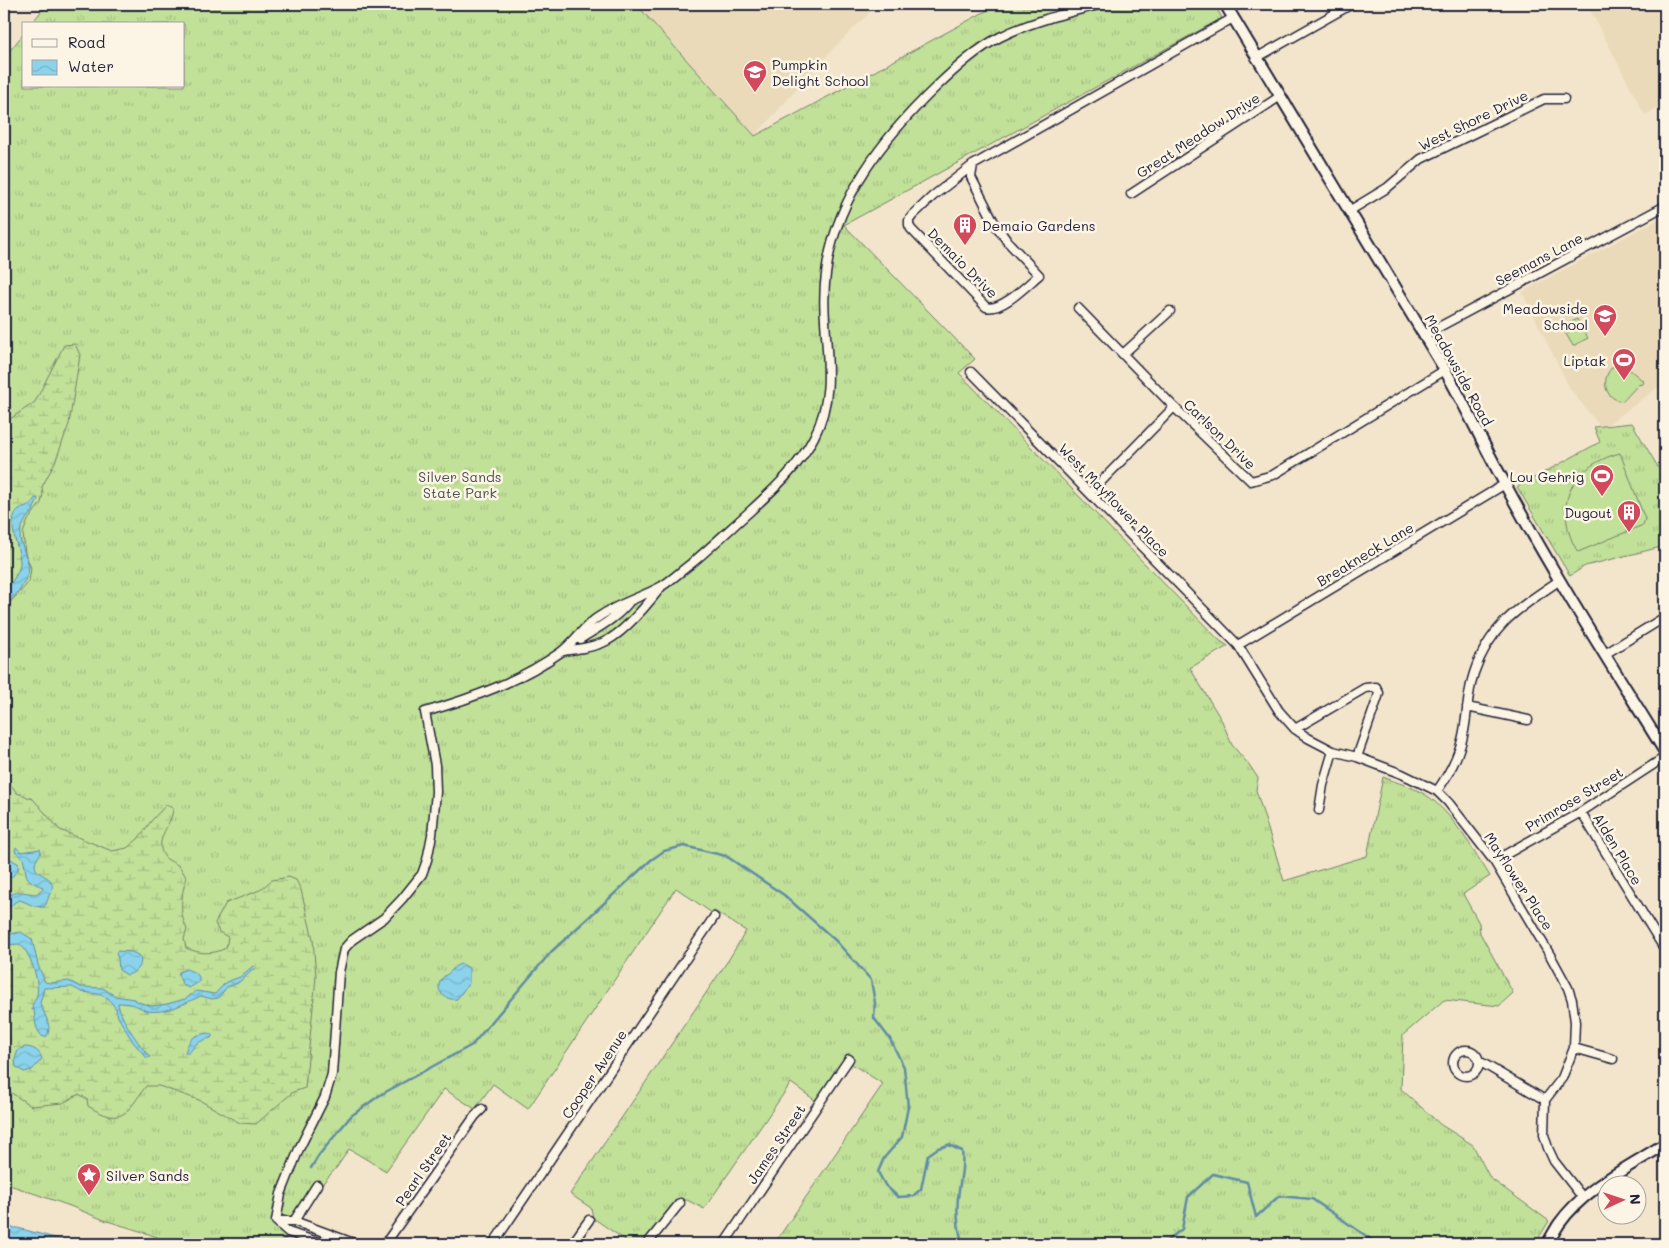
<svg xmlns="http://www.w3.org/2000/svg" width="1669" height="1248" font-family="Mali,sans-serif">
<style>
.built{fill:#eadab9}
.grass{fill:url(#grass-tufts);stroke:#72816a}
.wetland{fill:url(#wetland-marsh);stroke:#72816a}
.pitch{fill:#c1e098;stroke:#72816a}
.water{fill:url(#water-waves);stroke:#608ca5}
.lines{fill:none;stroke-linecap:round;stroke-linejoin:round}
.stream{stroke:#608ca5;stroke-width:2.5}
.street-casing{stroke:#22223b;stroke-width:11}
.secondary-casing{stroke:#22223b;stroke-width:14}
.street{stroke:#fcf5e5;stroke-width:8}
.secondary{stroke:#fcf5e5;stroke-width:10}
.labels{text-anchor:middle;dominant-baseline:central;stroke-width:5;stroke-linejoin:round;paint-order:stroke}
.poi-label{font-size:14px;fill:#22223b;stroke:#fcf5e5;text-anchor:end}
.street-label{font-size:14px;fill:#22223b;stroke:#fcf5e5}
.park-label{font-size:14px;fill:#4a5252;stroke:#fcf5e5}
</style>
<defs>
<pattern id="grass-tufts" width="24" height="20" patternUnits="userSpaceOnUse" patternTransform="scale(1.25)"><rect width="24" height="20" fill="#c1e098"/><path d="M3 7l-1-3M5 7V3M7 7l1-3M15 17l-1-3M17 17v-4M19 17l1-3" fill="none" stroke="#a6c084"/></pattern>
<pattern id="wetland-marsh" width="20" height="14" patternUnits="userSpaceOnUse" patternTransform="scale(1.25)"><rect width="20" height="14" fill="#c1e098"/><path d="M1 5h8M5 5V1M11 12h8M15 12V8" fill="none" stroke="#a6c084"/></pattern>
<pattern id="water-waves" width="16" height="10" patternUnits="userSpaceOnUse" patternTransform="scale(1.25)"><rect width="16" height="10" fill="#8ad3eb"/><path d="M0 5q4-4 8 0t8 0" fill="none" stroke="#77b5ca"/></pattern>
</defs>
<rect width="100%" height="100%" fill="#f2e5cb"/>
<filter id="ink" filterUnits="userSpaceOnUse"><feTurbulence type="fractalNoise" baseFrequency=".02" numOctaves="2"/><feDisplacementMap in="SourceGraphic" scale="10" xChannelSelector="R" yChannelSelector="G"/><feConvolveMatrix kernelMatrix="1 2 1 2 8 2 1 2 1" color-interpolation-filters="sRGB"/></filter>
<g filter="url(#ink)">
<path class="built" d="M636,4h242l-46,46 -77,86z
M1587,4h78v100l-20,11z
M1665,216v166l-63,47 -32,-40 -48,-97z"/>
<path class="grass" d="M47,4h589l119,132 244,-132h215l8,14 -378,207 131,134 -16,14 260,267 9,6 -38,22 32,53 10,24 18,21 8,12 -2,12 28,91 83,-25 16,-79c15,6 30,10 43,18 25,16 48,56 64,81l-27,18 16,29 1,10 33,60 -14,13 -55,-6 -41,35 -2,54 40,36 32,20 17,33 59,43 -14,23h-761l109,-160 -39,-25 -28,42 -25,-18 -87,126 -17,-9 -12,3 -32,41h-12l-38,-26 -2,-10 -21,-14 159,-235 17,-28 -32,-20 -2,2 -36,-25 -148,221 -35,-25 -18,25 -31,-20 -58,82 -37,-22 -12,18 -14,16 -41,61h-106l-33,-12 -39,-12 -34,-14 -66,-23v-1125l20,-25v53h160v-62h-153z
M1577,319l11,19 -15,8 -11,-19z
M1632,423l33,56v67l-80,20 -15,10 -53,-89 83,-45 -6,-15z"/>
<path class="wetland" d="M75,344l5,11 -11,69 -13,36 -14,27 1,7 -2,9 -13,17 -5,13 2,20 6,15 -2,14 -25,27v-186l31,-21 29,-57z
M4,635c13,12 1,27 0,42z
M4,718l3,8 -3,15 1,36 12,16 16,6 27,31 52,21 15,-3 11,-9 14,-19 14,-15 7,3c0,16 -20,31 -9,48 3,5 11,6 16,11 2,3 4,7 6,10 -4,18 -8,35 1,52l-3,10 2,9c14,6 26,7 40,0l2,-11 -9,-5 -4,-9 11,-20 34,-13 12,-10 17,-3 7,3 5,10 12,49 3,38 -11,111 -12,4 -37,32 -16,-1 -41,-23 -40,-14h-13c-20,28 -24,41 -58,20l-1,-7 -8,-5 -16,9 -32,3 -27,-18z"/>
<path class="pitch" d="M1621,362l22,19 -1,3 -4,1 -15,16c-23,-1 -23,-32 -2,-39z
M1620,453l25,66 -2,6 -65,27c-6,-9 -9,-18 -11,-29 -7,-37 19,-61 53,-70z"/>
<path class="water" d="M4,4h6l-3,22 -3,4z
M35,498h3l-5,13 -7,8 -5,10 -1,10 9,27 -1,8 -8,16 -16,17c0,-3 -1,-9 0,-12 4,-10 15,-20 16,-31 1,-15 -12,-33 -5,-50 5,-10 15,-5 20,-16z
M4,796c9,11 6,23 0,36z
M16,847l5,5 19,-3 1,2c-1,5 -6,9 -6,14 1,13 20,9 17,24 -1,7 -1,1 -3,7 -2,5 -2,7 -5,11l-10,-1 -14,-6c-8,2 -9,8 -16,12v-14c17,-9 13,-6 32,-4l7,-5v-2c-21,-8 -15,-10 -20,-28 -2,-4 -5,-5 -8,-8z
M4,851l5,7 10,6 -2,7 -6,7 -6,-5 -1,2z
M21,932l11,7 6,26 7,17 5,1 19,-2 12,6 22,1 12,8 19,3 4,3 14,4 15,-2 18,-5 5,-3 6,-5 19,3 11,-12 14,-5 13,-11 1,3 -16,14 -11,4 -9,11 -6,1 -11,-3c-16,7 -35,18 -53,15 -3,0 -4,-2 -7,-3 -7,-4 -15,-5 -23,-5 1,14 22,43 32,54l-3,1 -14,-16 -15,-25 -2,-8 -8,-11 -10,-4 -16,-2 -10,-5 -28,1 -4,15c3,10 13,22 7,33l-4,1c-8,-7 -8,-17 -9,-28l-2,1c0,-7 3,-9 5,-15 3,-12 -7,-45 -18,-51l-15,1v-10z
M117,951l15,1 8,4c3,12 -4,16 -13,19l-8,-5 -1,-11 -2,-6z
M462,964l7,4v15l-12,16c-11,2 -23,-8 -16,-19 2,-4 6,-5 9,-8 4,-4 5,-7 12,-8z
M186,969l10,4 3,4v5l-10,6 -6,-3 -5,-10 1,-3z
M208,1033l4,1v3l-15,6 -8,10h-4c4,-15 9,-18 23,-20z
M25,1047c8,0 15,4 17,12l-10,11 -8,2 -8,-5 -1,-8 3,-9z
M4,1227l14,1 59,16h-73z"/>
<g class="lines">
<path class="stream" d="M311,1168l8,-13 32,-39 29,-21 92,-50 79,-93 100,-92 13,-9 20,-5 42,10 58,39 52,46 35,39 4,23 -1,15 16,21 14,28 4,40 -6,30 -18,21 -6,14 7,13 13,12 15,-1 8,-7 7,-34 10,-7 11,-3 13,6c2,15 -1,24 -3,39 -3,17 -2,38 4,54
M1163,1244l19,-15 6,-32 25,-23 34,8 9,35 23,-21 33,3 66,45"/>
<g class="street-casing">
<path id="street" d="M1256,58l96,-54
M973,165l-2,12 24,47 12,17 32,34c-12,10 -38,37 -53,32l-75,-78 -2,-4v-5l4,-5 20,-19 40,-31 260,-147
M1131,194l148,-97
M1349,211l38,-23 34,-29 123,-60h20
M1078,308l96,99 77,74 22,-6 172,-105
M1424,335l241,-129
M1123,354l47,-43
M971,372l267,273 41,66 16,18 13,9 25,13 24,6 45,17 35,17 11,11 46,59 56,94 18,33 4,12 3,22 -1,26 -12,30 -17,22 -1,35 4,13 6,13 29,37
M1090,493l84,-86
M575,639h5c16,-10 37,-21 49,-37
M1238,645l267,-161
M564,651c13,-2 26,-3 38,-8 20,-8 45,-38 59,-56
M1605,654l60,-37
M1467,707l61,13
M1295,729l70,-41 11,-1 3,6 -1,4 -21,60
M1437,791c10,-14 19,-30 24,-47 7,-23 5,-48 13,-71 16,-48 46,-66 86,-93
M1319,810l4,-25 10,-34
M1581,812l84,138
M1494,861l87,-49 84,-55
M1574,1048l39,11
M1453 1063a13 13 0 1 1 26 0a13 13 0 1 1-26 0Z
M1479,1061l66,39
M276,1221l5,-27 18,-45 26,-52 7,-23 7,-102 5,-23 8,-9 32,-22 18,-19 20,-25 5,-14 5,-25 4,-43 -1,-27 -10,-53c48,-14 95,-31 136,-60 15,-11 22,-26 39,-36 20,-13 42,-19 62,-30 11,-7 20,-16 30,-23 19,-16 37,-33 56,-50 24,-22 51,-46 66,-76 28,-54 4,-107 12,-163 9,-76 58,-137 111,-188 20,-19 40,-37 63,-49 32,-16 67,-24 102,-33
M276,1221h18l62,23
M276,1221l12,11 35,12
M294,1221l23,-36
M385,1244l90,-128 7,-7
M493,1244l221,-327
M572,1244l17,-24
M647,1244l33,-41
M724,1244l125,-185"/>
</g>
<g class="secondary-casing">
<path id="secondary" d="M1225,4l220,366c21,37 39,76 60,114 49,92 106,180 160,268
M1547,1244c4,-6 8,-14 12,-20 25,-36 70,-57 106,-80"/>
</g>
<use href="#street" class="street"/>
<use href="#secondary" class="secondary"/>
</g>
</g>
<defs>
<g id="school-pin" transform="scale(1.25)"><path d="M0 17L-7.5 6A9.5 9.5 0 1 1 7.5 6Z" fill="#d1495b" stroke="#fcf5e5"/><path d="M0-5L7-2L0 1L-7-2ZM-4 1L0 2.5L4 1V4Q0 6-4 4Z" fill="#fff"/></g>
<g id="building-pin" transform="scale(1.25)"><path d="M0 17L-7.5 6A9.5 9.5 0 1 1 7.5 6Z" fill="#d1495b" stroke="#fcf5e5"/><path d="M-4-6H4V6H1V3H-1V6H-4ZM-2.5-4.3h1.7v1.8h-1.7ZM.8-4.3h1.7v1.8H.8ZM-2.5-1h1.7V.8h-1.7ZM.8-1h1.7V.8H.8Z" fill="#fff"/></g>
<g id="stadium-pin" transform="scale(1.25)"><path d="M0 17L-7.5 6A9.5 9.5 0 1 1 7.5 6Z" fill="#d1495b" stroke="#fcf5e5"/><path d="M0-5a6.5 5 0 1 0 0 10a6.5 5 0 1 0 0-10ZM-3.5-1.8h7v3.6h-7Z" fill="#fff"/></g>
<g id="sight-pin" transform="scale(1.25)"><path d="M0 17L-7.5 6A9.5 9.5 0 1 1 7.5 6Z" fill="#d1495b" stroke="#fcf5e5"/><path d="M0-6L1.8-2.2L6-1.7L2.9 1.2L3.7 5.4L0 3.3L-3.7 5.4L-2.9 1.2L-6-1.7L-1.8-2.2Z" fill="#fff"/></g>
</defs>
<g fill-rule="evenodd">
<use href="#school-pin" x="755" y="72"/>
<use href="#building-pin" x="965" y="225"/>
<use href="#school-pin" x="1605" y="316"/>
<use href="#stadium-pin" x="1624" y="360"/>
<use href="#stadium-pin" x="1602" y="476"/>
<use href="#building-pin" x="1629" y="512"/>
<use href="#sight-pin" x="89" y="1175"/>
</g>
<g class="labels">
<g class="poi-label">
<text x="772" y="64" text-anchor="start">Pumpkin<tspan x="772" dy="16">Delight School</tspan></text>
<text x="982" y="225" text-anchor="start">Demaio Gardens</text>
<text x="1588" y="308">Meadowside<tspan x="1588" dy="16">School</tspan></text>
<text x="1606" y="360">Liptak</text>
<text x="1584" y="476">Lou Gehrig</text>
<text x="1612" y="512">Dugout</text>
<text x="106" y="1175" text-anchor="start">Silver Sands</text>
</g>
<g class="street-label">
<text transform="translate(1473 120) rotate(-26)">West Shore Drive</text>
<text transform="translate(1198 135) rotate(-33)">Great Meadow Drive</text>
<text transform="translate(1539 259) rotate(-28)">Seemans Lane</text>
<text transform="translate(963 263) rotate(45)">Demaio Drive</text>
<text transform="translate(1459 370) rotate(61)">Meadowside Road</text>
<text transform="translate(1220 434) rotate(44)">Carlson Drive</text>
<text transform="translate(1114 500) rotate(46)">West Mayflower Place</text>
<text transform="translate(1365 554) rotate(-31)">Breakneck Lane</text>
<text transform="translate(1574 799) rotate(-31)">Primrose Street</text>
<text transform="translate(1618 849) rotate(59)">Alden Place</text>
<text transform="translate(1519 881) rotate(57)">Mayflower Place</text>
<text transform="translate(594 1074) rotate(-56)">Cooper Avenue</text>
<text transform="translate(776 1144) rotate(-56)">James Street</text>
<text transform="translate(423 1169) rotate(-55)">Pearl Street</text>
</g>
<g class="park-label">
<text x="460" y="476">Silver Sands<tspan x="460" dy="16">State Park</tspan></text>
</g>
</g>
<rect width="1669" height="1248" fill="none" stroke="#fcf5e5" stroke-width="20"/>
<rect x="10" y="10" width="1649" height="1228" fill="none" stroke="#22223b" stroke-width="2" filter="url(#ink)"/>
<rect x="22" y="22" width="162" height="65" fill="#fcf5e5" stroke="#a5a1a1"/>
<rect x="32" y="39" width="25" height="8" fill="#fcf5e5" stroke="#a5a1a1"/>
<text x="68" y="48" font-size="15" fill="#22223b">Road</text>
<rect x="32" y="60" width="25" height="15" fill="url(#water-waves)" stroke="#a5a1a1"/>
<text x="68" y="72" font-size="15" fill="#22223b">Water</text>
<g transform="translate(1622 1200) rotate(87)"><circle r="24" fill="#fcf5e5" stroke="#a5a1a1"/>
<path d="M0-4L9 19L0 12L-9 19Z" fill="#d1495b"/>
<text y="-8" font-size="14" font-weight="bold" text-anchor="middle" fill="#22223b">N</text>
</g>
</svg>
